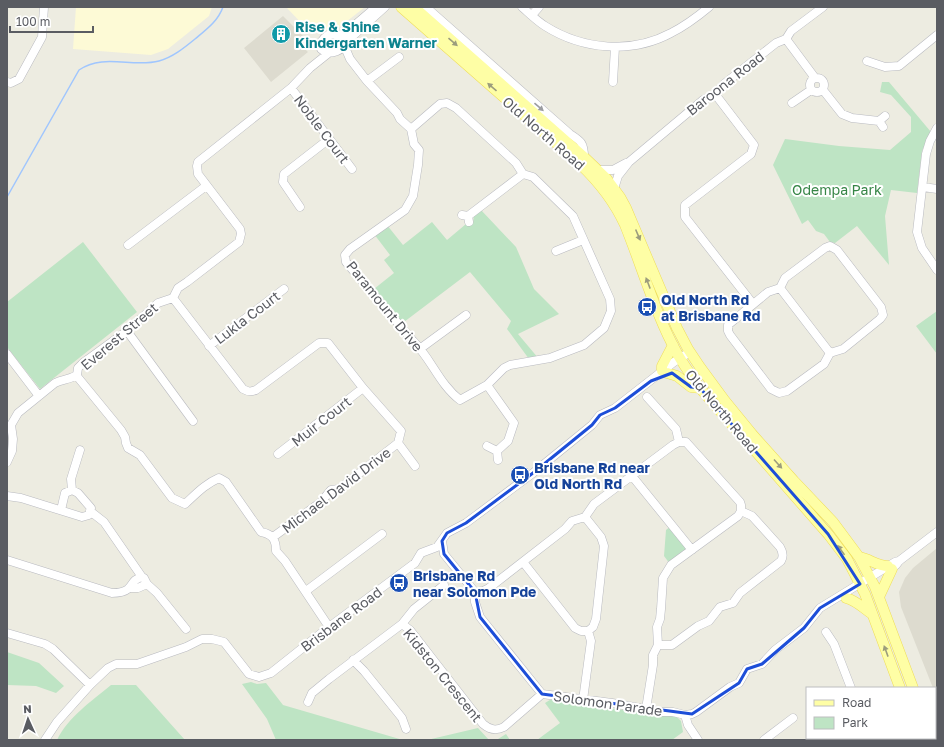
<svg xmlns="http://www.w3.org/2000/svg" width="944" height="747" font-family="'Golos Text',sans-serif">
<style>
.commercial{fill:#fdfad6}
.education{fill:#dddbcf}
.green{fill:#bee4c4}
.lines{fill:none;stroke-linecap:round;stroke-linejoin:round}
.stream{stroke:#a0c6fe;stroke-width:1.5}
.minor-casing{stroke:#b9bac0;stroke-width:9}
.major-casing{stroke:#efdd58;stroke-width:11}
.minor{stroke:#fff;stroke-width:8}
.major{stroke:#fefea5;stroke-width:10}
.oneway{fill:#9c9d7d}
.oneway2{fill:#9c9da1}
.marked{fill:none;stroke:#1d4ed8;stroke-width:3;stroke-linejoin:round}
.labels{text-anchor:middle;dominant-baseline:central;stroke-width:4;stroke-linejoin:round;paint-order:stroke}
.culture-label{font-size:14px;font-weight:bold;fill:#0d838f;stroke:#fff;text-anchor:start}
.street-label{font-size:14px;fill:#5a5c62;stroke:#fff}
.park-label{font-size:14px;fill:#368546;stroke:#fff}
.transit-label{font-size:14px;font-weight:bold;fill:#164399;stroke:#fff;text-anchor:start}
</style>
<rect width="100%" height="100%" fill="#edece1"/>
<path class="commercial" d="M76,7h136l-3,9 -41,33 -17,6 -78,-6z
M286,7h79l-28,22 -20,3 -9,-2z"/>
<path class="education" d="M283,16l20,20 2,13 3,3 -37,30 -27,-34z
M937,548v151l-2,-5v-6h-2l-32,-81 -2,-15 6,-14 8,-10z"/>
<path class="green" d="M882,82h7l42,50 -9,19 -5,42 -26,-3 -6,26 4,49 -32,-39 -22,17 -5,-1 -6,-8 -8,-3 -8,-11 -6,4 -29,-59 12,-26 54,7 51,4 21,-18v-15l-20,-22 -11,-3z
M481,210l35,37 18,42 25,25 -41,20 21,25h-10l-22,-30 4,-8 -41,-49 -70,53 -26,-36 20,-16 -10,-13 6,-5 -16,-21 13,-9 16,20 29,-23 15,18 19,-16h7l1,-10z
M83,242l54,70 -97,77 -33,-42v-45z
M937,311v43l-21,-28z
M671,526l19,23 -20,15 -6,-8 2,-26z
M7,652l32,11 25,23 -8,7 -20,-7 -29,-1z
M251,682l6,2 9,-1 17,22 120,35h-127l-9,-21 -25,-35z
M111,685h25l49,55h-128c11,-23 35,-39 54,-55z
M553,698l17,5 107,14 4,4 2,11 -11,8h-135l23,-17 -15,-20z
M478,728l11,12 9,-1 8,-5 4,6h-83z"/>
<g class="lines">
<path class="stream" d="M7,197l72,-127c24,-17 54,-2 80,-9 14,-4 25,-13 36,-22 12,-10 23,-18 28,-32"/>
<g class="minor-casing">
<path id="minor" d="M426,7l144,127c11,7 14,9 14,23
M522,7c7,6 15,14 23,19 38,24 87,28 126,7 14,-7 26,-16 38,-26
M532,15l7,-8
M328,35c8,-2 15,1 16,10 -5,8 -16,10 -23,4 -1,-7 1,-10 7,-14z
M339,36l10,-6 27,-23
M786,39l29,39
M345,43l40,-36
M344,45l6,14 17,22 30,32 3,6 11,10 3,15 5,6 -1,15 -5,31 -8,14 -55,39 -5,6 1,7 67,79c18,17 26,43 47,59l27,-15 17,-17 6,-3 40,-7 34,-13 20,-17 7,-17 -1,-12 -37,-83 -40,-39 -10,-3 -7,-11 -60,-55 -9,-5 -7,1 -29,25
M867,61l18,6 14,-1 38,-31
M810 85a7 7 0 1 1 14 0a7 7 0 1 1-14 0Z
M367,81l32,-24
M7,82l4,1 8,-4 23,-42 2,-30
M613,82l2,-35
M291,88l61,81
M823,90l19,24 10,4 27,3
M715,94l39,51 -3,9 -66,51v12l68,87
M792,103l19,-13
M883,127l-4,-6 6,-5
M937,128l-7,13 -4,13 -9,78 5,16 15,22
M598,170h15l13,-7
M923,187l14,2
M614,189l4,-13 11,-14 74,-62 12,-6 9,-10 52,-41 10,-4 5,-8 32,-24
M300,207l-17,-25 1,-8 45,-35
M462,215l6,1 1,6
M468,216l55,-42
M128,245l78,-59
M830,246l7,4 44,57 2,8 -3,4 -37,30 -13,4 -6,11 -37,27 -8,2 -8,-4 -41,-54 -2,-4v-6l40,-33 12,-4 5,-10 40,-30z
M556,251l27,-11
M780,288l50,65
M173,298l70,91c5,3 8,3 13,1l63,-47h9l35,45 38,43 -3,12 -59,46 -8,1 -10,12 -48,35
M127,331l66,90
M209,346l75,-57
M421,348l45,-33
M7,354l32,42
M76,375l45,55 4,7 1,6 2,5 12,7 32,43 13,6c11,-10 20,-20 34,-26l7,4 35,50c11,2 15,7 15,19l9,10 44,66
M487,385l27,38 -6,18 -11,10
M647,397l29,32 3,13
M398,443l17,23
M487,446l10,5 1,9
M278,454l85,-66
M7,462l5,-11 1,-12 -2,-14 7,-12 37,-30c8,-4 14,-3 22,-8l1,-7 5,-5 44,-32 31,-28 15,-5 5,-10 9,-6 52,-40 2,-8 -1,-5 -42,-55 -1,-8 1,-4 93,-74 19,-20 20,-16
M632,476l60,74
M72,490l-1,-11 9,-29
M7,496l14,2 61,19 7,-2 2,-7 -13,-15 -6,-3 -7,3 -4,17
M90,511l14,11 38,55
M585,517l16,20 3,9 -8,73 -3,8 -5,4
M442,541l2,13 31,38v10l5,15 62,77 70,9 50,9h11l12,3 7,-1 4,-2 34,-25 9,-4 8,-14 15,-5 13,-14 29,-22 16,-20 75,-46 4,-1
M7,560l105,33c5,0 11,0 16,-4 6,-6 4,-9 14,-12l2,1 3,6 -9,4h-9
M523,562l52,66 6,3h7
M896,565l3,-4 38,-29
M147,584l10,9 29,36
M306,591l76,-57
M475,592l8,-1 6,-3 76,-59 7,-8 13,-4 9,-13 79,-59 6,-3h7l54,60 1,3v6l11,5 28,31c3,5 4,9 1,14l-41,32 -7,10 -13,4 -11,14 -11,5 -26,19h-14
M402,624l8,6 73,94c7,6 13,7 21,3l38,-33
M826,632l8,12 17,44
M7,633l38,11 8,5 37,36
M353,660l11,11 38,47 4,11
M583,700l8,-59 -3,-10
M308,702l4,-9 17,-14 73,-55 12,-15 30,-24
M646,709l7,-44v-10l5,-10 -1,-18 3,-8 1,-10 2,-31 8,-13 67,-49 3,-5
M685,715l3,10 10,15
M45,740l12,-18 33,-37 18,-17 8,-4h21l49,-17 16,-8h10l12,3 25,32 10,3 12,-4 58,-46 86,-64 6,-10 16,-6 10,-14 19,-10 67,-50 59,-48 8,-10 15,-7 59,-46 16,-10
M764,740l29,-22
M866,740l1,-2"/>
</g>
<g class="major-casing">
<path id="major" d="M401,7l179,157c19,18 34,37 45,61 17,42 31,91 53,130 7,12 15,23 22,33l128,146 19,25 18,35 35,94
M414,7l170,150 22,21 14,19 6,11 51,120 11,21 12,18 25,34 27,33 42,47 39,41 26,35 16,30 38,101
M662,371v-5l11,-21
M667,373l10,3 14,11 9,1
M859,557c11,2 18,9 29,9
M879,597l13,-28
M846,598c11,3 17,10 26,16
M919,738v2
M931,738l1,2"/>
</g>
<use href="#minor" class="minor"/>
<use href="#major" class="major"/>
</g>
<defs><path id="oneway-solid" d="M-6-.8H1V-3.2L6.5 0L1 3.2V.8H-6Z"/></defs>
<g class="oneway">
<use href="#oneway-solid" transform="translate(453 42) rotate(41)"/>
<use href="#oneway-solid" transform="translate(492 87) rotate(-139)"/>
<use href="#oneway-solid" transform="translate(638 235) rotate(67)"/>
<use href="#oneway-solid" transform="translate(648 283) rotate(-111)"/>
<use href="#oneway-solid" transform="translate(778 464) rotate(48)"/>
<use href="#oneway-solid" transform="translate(841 550) rotate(-126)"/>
<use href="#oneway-solid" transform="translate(886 651) rotate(-110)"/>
</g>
<use class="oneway2" href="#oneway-solid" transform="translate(539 107) rotate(41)"/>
<path class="marked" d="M672,373l19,14 9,1 128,146 32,50 -40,24 -16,20 -42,36 -15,5 -8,14 -47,31 -150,-20 -62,-77 -5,-25 -31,-38 -2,-13 5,-8 19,-10 67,-50 59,-48 8,-10 15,-7 36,-27z"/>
<defs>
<g id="building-disc" transform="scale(1)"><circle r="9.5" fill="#0f9aa8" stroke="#fff"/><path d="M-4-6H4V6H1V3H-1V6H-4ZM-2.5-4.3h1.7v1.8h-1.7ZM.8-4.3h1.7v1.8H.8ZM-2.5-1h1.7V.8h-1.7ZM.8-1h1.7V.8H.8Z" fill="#fff"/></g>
<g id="bus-disc" transform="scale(1)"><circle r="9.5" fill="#1a4fb4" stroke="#fff"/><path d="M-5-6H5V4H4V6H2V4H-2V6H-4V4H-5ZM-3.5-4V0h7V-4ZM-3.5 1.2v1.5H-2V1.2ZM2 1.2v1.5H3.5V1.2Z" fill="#fff"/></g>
</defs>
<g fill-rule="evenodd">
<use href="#building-disc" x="281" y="34"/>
<use href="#bus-disc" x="647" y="307"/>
<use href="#bus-disc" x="520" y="475"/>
<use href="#bus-disc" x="399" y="583"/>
</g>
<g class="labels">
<g class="culture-label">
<text x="295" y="26">Rise &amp; Shine<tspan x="295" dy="16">Kindergarten Warner</tspan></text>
</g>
<g class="street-label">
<text transform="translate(725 83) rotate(-38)">Baroona Road</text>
<text transform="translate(322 129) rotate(53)">Noble Court</text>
<text transform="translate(544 133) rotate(41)">Old North Road</text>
<text transform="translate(385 306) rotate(51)">Paramount Drive</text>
<text transform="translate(247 317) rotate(-37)">Lukla Court</text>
<text transform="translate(119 336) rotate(-40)">Everest Street</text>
<text transform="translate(722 411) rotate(50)">Old North Road</text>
<text transform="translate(321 421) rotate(-38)">Muir Court</text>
<text transform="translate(336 490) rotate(-37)">Michael David Drive</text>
<text transform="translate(341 619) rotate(-37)">Brisbane Road</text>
<text transform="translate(443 675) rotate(51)">Kidston Crescent</text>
<text transform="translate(608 703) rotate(8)">Solomon Parade</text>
</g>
<g class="park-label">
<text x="837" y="189">Odempa Park</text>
</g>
<g class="transit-label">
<text x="661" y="299">Old North Rd<tspan x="661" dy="16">at Brisbane Rd</tspan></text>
<text x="534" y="467">Brisbane Rd near<tspan x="534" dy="16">Old North Rd</tspan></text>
<text x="413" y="575">Brisbane Rd<tspan x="413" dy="16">near Solomon Pde</tspan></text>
</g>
</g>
<rect width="944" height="747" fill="none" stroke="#5a5c62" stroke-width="16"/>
<rect x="806" y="687" width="130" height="52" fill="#ffffff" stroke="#bdbec0"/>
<rect x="814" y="700" width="20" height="6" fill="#fefea5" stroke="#bdbec0"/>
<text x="842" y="707" font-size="12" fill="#5a5c62">Road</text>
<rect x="814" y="717" width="20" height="12" fill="#bee4c4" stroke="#bdbec0"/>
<text x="842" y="727" font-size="12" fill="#5a5c62">Park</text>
<g transform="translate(28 719) rotate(357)" stroke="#ffffff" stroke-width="3" paint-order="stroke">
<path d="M0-3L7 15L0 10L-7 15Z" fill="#5a5c62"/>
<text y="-6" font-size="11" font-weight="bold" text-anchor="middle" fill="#5a5c62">N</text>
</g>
<path d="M10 26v6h83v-6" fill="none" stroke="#5a5c62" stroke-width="2"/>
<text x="16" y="26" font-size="12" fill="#5a5c62" stroke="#ffffff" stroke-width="3" paint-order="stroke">100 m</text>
</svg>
